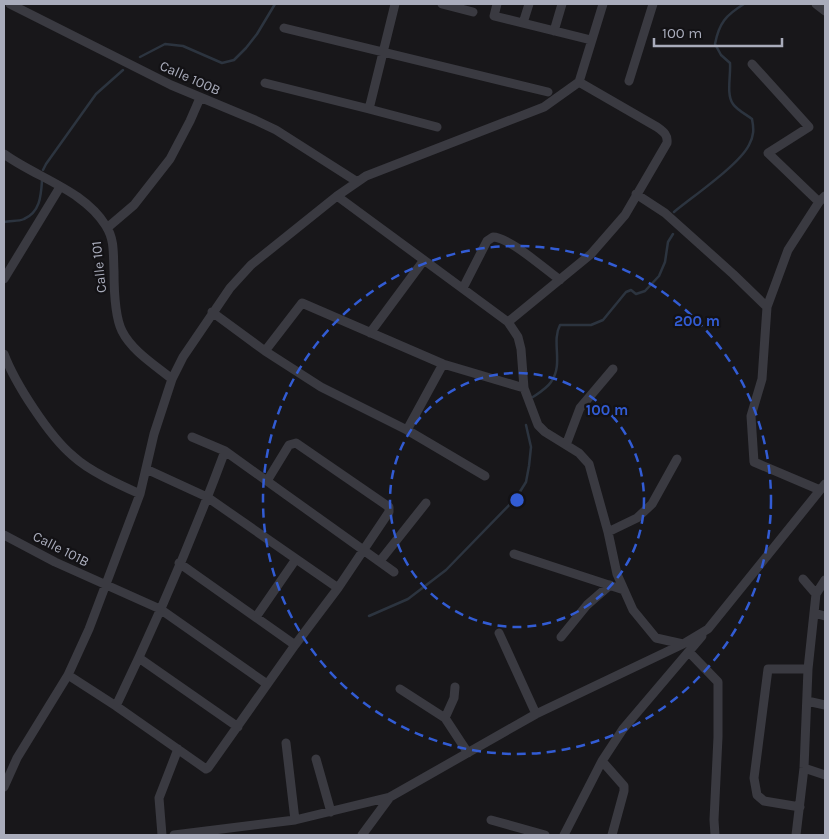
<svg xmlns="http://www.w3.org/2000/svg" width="829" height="839" font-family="Karla,sans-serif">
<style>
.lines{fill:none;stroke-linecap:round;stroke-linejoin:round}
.stream{stroke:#2c343f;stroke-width:2.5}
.minor{stroke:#3a3a41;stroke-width:9}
.ring{fill:none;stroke:#325cd4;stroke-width:2.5;stroke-dasharray:9 6}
.labels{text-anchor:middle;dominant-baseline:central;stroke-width:4.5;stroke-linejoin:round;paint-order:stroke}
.street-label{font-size:14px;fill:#a9acbb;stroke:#131215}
.centre{fill:#325cd4;stroke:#131215;stroke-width:2.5}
.ring-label{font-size:15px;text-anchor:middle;font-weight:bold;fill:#325cd4;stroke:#131215;stroke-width:4.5;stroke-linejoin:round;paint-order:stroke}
</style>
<rect width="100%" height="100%" fill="#18171a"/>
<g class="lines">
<path class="stream" d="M140,57l25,-13 18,2 39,17 12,-3 12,-12 11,-14 18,-30
M43,170l3,-6 50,-70 27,-24
M674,212c18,-15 65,-47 75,-67 5,-9 5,-16 3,-26 -5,-4 -15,-9 -19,-15 -7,-9 -2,-29 -3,-41l-9,-8 -6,-11c4,-21 11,-29 29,-40
M4,222c6,-2 14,0 20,-3 16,-7 17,-23 18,-38
M533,397c6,-4 14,-9 18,-15 13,-18 0,-40 9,-57h31l12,-5 23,-28 5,-2 5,4 9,-3 14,-15 6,-14 3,-20 5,-8
M369,616l39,-17 38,-29 70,-72 10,-16 3,-16 2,-19 -5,-22"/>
<path class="minor" d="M10,4l161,81 84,35 21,10 80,51
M442,4l31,8
M497,4l-3,12 97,24
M816,4l9,7
M523,23l6,-19
M284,28l264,64
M554,31l8,-27
M752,64l57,63 -41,26 51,49
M629,81l24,-77
M265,83l104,26 26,-105
M369,109l68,18
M4,154c33,24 80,36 102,72 9,14 7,29 8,45 0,16 1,46 8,60 10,20 33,34 50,48
M636,194l29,19 68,61 34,33
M337,196l171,126 10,15 3,12 3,39 14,37 7,7 34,21 10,11 19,68 9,42 16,36 23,28 27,6
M107,228l27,-23 36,-46 20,-38 10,-23
M4,279l56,-92
M463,288l24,-47 6,-4c16,0 53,33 67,43
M212,312l53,39 56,36 86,43 78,46
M508,322l83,-68 34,-39 42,-72c1,-8 -3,-11 -10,-16l-78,-45
M370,333l54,-73
M265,351l37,-48 141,61 81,24
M4,354c11,29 45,82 69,102 16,15 47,29 67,38
M407,430l36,-66
M192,437l33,14 169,121
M566,445l14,-37 33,-39
M146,469l61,28 131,91
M820,490l-66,-28 -3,-46 11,-37 5,-72 21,-57 31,-48 6,-6
M608,532l29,-14 15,-14 25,-45
M4,535l51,27 105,47 107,75
M514,554l110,36
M380,561l46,-58
M179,563l116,82
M816,594l9,-14
M814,613l11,3
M256,617l40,-58
M499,633l37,81
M561,637l26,-32 23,-20
M689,652l29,30v55l-4,83 1,15
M139,658l99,69
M68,675l48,31 90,63 2,-1 87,-123 43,-57 51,-76v-5l-93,-64 -7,2 -22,36
M400,689l45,29 23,35
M807,701l18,4
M116,706c40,-83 77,-169 109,-255
M445,718l9,-20 1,-11
M286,743l9,77
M316,759l15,53
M804,768l21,7
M4,787l13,-29 51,-83 21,-46 51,-135 14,-60 18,-55 11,-22 47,-69 21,-23 86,-69 29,-20 178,-69 35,-25 24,-78
M800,807l-36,-6 -7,-6 -3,-17 14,-109h40
M491,820l54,15
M162,835l-3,-37 19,-49
M174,835l121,-15 95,-23 146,-83 147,-70 25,-15 117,-145
M362,835l28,-38
M564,835l38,-74
M612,835l12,-44v-5l-22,-25 21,-32 79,-93
M796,835l8,-67 4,-99 8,-75 -13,-15"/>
</g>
<g class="ring">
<circle cx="517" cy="500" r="127"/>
<circle cx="517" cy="500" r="254"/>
</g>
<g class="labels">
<g class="street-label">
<text transform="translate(190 78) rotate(24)">Calle 100B</text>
<text transform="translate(99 267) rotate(-96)">Calle 101</text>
<text transform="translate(61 549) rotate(27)">Calle 101B</text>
</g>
</g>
<circle cx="517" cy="500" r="8" class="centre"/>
<g class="ring-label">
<text x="697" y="326">200 m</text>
<text x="607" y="415">100 m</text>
</g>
<rect width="829" height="839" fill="none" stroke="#a9acbb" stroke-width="10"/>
<path d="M654 38v8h128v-8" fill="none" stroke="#a9acbb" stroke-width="2.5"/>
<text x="662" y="38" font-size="15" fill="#a9acbb" stroke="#131215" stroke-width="4" paint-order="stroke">100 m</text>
</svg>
